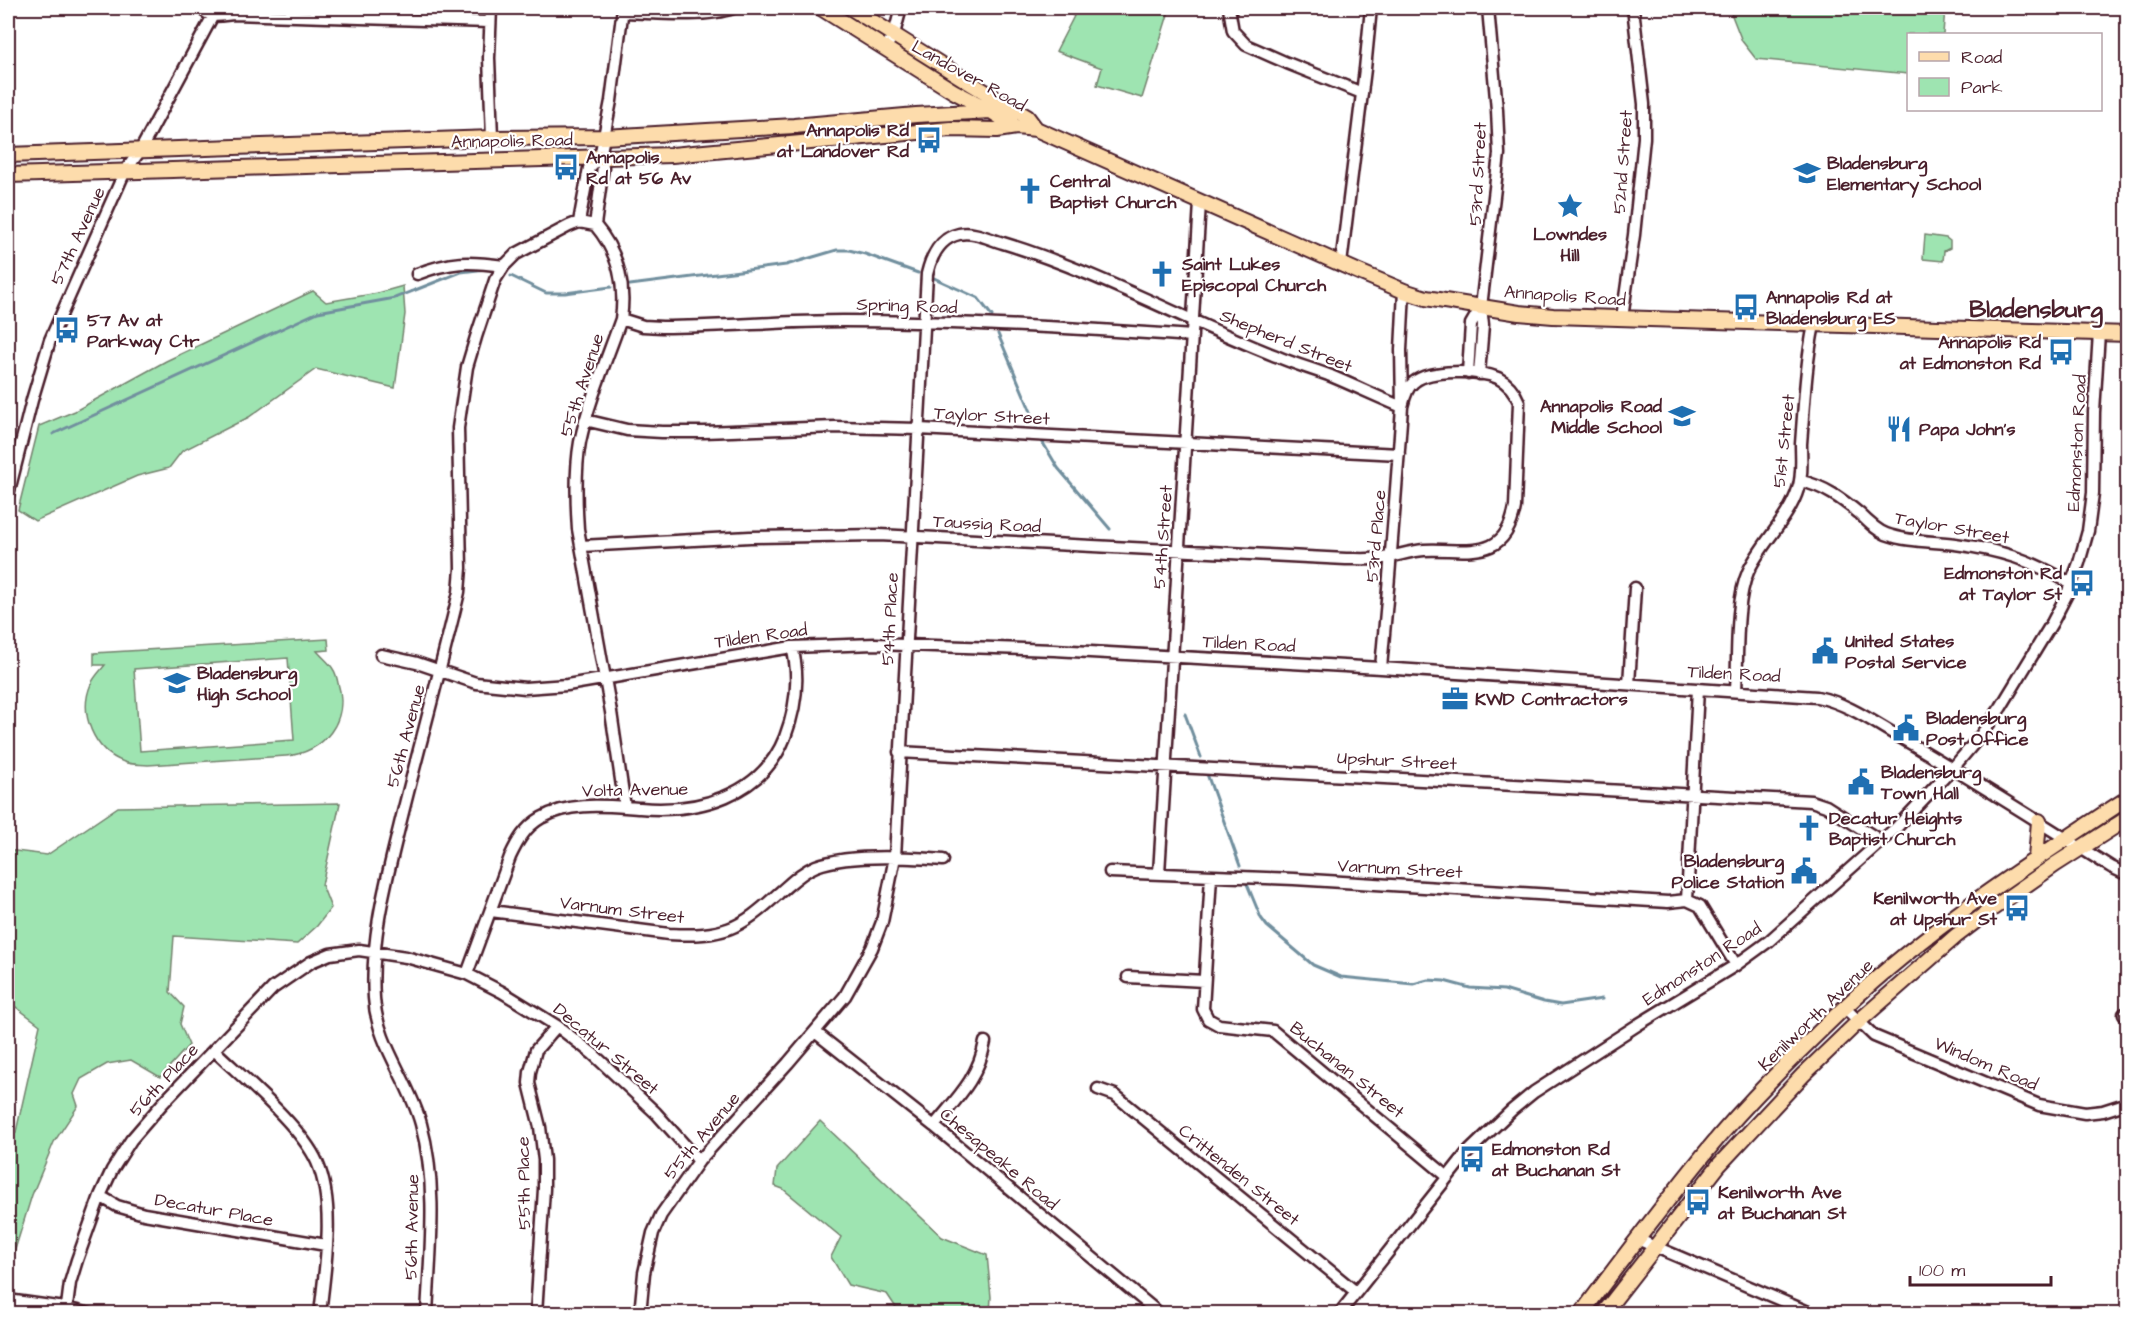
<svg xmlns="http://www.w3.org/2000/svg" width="2135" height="1321" font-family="'Architects Daughter',sans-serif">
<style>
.green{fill:#9ee4b1;stroke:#74826e;stroke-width:1.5;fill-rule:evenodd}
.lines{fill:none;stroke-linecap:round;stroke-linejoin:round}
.stream{stroke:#718f9e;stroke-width:3}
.minor-casing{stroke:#4a1f2b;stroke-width:15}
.major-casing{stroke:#4a1f2b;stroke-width:18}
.minor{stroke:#fff;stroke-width:10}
.major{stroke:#fddcac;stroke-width:14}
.labels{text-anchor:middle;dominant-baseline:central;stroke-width:4.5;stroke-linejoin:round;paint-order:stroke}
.street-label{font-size:18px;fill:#4a1f2b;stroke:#fff}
.poi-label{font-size:18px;font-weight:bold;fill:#4a1f2b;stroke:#fff;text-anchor:start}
.district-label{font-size:24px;font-weight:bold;fill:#4a1f2b;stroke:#fff}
</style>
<rect width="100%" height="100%" fill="#fff"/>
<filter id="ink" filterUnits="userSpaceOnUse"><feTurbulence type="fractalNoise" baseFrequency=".0167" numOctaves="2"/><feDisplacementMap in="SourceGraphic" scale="12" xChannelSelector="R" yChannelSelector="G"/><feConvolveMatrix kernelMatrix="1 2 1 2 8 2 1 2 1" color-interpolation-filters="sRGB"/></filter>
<g filter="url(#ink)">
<path class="green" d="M1060,8h110l-28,90 -45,-13 5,-17 -46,-17 18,-35z
M1729,8h216l-2,26h-35v40l-152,-15 -14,-18z
M1925,235l21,3 4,3v7l-6,3 -1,10 -20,-2z
M403,286l2,28 -10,74 -79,-19 -67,48 -67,34 -13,17 -32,8 -102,45 -17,-11 21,-84 36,-15 91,-50 147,-70 13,11 52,-9z
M328,639l1,11 -12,1c5,6 13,12 16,18 3,4 4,9 5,14 12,37 -14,70 -52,73l-138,9c-7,-1 -17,0 -24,-3 -30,-11 -46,-48 -33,-78 3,-7 9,-13 14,-19h-11v-12zM288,658l6,82 -154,11 -6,-82z
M340,803l-18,82 9,23 -14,18 -20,18 -123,-8 -4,56 14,15 -4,17 9,21 -29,32 -29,-17 -24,4 -26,15 -7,15 4,12 -24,36 -22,53 -24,77v-130l8,-10 24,-107 -32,-24v-151l39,5 71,-48z
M820,1121l122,116 45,18 4,42 -1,16h-93v-4l-10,-15 -39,-9 -17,-28 10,-20 -58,-48 -8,-3 2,-17z"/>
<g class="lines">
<path class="stream" d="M511,276l35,17h19l46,-6
M934,278l44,20 14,18
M630,285l156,-20 51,-15h12l16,4 53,19
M998,334l39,92
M53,434l265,-122 77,-14 66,-26 25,-3
M1043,443l15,25 52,61
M1185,714l16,43
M1207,774l33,92
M1247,884l14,34 6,8 46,39 28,12 72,7 15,-4 16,1 26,7 34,2 40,12 17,3 41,-6"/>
<g class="minor-casing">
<path id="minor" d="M202,8c8,12 20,7 32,6l255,8
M491,8l-2,50 3,80
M623,8l-12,93 -11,56 3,10 -8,58c23,27 31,58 26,94 -14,40 -32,81 -41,123 -5,28 -4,58 -2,87l33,183 14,95
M1229,8l4,23 13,14 41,18 75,30
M623,12c30,1 83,6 110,-4
M885,49l9,-15 7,-26
M579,222l10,-54 11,-11
M1341,264l24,-195 6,-61
M417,274c34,-13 51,-13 87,-8
M1622,318l12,-83 10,-97v-34l-11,-96
M621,319l22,7 19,1c60,0 121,-6 181,-6 116,0 233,7 349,15
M1468,373l3,-49 10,-17
M1479,374l4,-49 -2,-18 18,-153 -2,-44 -9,-102
M585,420l42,10 35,2h42l131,-5 84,2 480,25
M1801,481c23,5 41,18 59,33 8,8 16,16 26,20 21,8 47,7 69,10 46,6 76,16 117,40
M8,495l24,-95 18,-60 75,-169 15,-20 77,-143
M581,546l169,-9 129,-2 467,24c12,0 25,1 37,-1 14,-2 27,-7 41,-8 43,-2 81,13 91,-43l4,-105c-4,-10 -11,-19 -21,-24 -19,-8 -68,-9 -84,4 -8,6 -10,17 -12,25 -6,87 -13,174 -21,261
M381,655l36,8 59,20 49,5 42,-3 225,-38 83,-3 179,6 327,18 436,29c31,6 59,27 86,42 71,41 139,85 208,128l17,8
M1629,684l6,-96
M1736,690c2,-33 -1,-89 12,-118 13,-29 41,-53 50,-83 5,-14 3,-31 3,-45 3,-39 5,-82 13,-119
M899,752l912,49 15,5 55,35
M1110,872l184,7 374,23 19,-2 13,6 36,59
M1159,873l41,-670
M1211,876l-8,133 5,10 11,6 54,6 175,146
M1687,900l11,-211
M491,911l178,23c54,3 70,-4 110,-41 12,-10 22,-21 37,-27 32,-12 92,-9 127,-6
M467,974l43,-117c7,-15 15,-30 31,-39 30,-17 66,-12 99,-10 58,5 122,-12 145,-71 11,-29 15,-60 7,-90
M1128,977l76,4
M1845,1008l29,28 165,69 46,8 18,-2 25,-8
M2124,1014l4,-1
M815,1032l119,94 226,188
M214,1050c30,29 87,76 103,112 19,44 8,105 3,152
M1098,1089l17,6 241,197
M934,1126c23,-28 44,-47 51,-84
M100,1196l17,10 27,8 182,31
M1637,1239l176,75
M8,1300l57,8 25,6
M66,1314l4,-31 7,-23 23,-64 12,-26 19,-30 31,-36 111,-116 38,-26 19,-8 29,-4 47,7 61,17 35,18 55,34 36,28 63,59 43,48
M427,1314c3,-63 11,-128 -6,-190 -12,-44 -44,-79 -47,-126 -4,-60 13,-120 27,-178 19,-76 40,-152 58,-228l2,-24 -3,-140 9,-61 9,-30 19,-57 9,-14 12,-12 53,-28 10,-4 16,3
M536,1314l8,-125v-29l-4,-33 -11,-44 1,-11 6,-22 21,-24
M640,1314l4,-41 9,-40 8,-18 38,-54 89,-98 57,-67 27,-48 10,-26 13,-65 32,-583c4,-17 13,-36 32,-40 15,-3 30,5 44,9 95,29 181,77 273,113 18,8 37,13 55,20 24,10 47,21 71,31l-1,-57 3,-59
M1339,1314l127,-160 46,-44 22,-18 105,-68 97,-59 33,-24 128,-114 56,-59 28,-33 20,-28 51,-84 15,-29 12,-31 9,-32 5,-38 1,-81 5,-79"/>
</g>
<g class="major-casing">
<path id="major" d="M821,8l132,83 38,20 25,16 20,2 323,143 45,19 22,7 93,15 34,3 575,18
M851,8l121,76 55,33 9,12
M8,155l484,-17 112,-1 190,-11 122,-11 75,-4 18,-4
M8,175l664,-20 278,-26 47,1 19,-3
M2036,858l3,-37
M1581,1314c41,-55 82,-109 125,-162 42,-51 90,-98 138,-144 86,-81 185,-145 284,-210
M1603,1314l116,-149 84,-90 55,-53 98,-86 33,-25 67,-47 72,-46"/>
</g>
<use href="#minor" class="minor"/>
<use href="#major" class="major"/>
</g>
</g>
<defs>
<g id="bus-bare" transform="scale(2.07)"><path d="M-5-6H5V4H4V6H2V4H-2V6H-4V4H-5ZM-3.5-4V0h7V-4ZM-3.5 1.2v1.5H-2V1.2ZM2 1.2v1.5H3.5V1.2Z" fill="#1f6fb2" stroke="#fff" stroke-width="2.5" paint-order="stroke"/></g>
<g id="school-bare" transform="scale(2.07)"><path d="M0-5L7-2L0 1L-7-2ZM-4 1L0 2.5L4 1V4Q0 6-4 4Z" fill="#1f6fb2" stroke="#fff" stroke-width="2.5" paint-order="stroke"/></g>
<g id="church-bare" transform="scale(2.07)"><path d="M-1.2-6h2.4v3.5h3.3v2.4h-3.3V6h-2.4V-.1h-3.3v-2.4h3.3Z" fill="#1f6fb2" stroke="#fff" stroke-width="2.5" paint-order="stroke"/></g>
<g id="sight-bare" transform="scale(2.07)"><path d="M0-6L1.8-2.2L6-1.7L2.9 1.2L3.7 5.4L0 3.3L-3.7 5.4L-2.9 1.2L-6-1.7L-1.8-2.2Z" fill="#1f6fb2" stroke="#fff" stroke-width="2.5" paint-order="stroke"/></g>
<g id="restaurant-bare" transform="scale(2.07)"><path d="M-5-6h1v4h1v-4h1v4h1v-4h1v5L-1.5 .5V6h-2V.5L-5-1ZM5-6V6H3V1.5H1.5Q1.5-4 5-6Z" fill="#1f6fb2" stroke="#fff" stroke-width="2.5" paint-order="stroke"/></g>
<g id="civic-bare" transform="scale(2.07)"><path d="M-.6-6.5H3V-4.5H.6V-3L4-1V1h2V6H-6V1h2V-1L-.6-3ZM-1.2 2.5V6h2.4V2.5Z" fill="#1f6fb2" stroke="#fff" stroke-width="2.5" paint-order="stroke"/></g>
<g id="office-bare" transform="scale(2.07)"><path d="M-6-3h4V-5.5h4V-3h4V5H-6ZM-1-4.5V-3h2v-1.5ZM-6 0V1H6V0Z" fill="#1f6fb2" stroke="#fff" stroke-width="2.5" paint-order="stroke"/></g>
</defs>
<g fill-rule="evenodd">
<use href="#bus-bare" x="929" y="140"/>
<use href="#bus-bare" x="566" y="167"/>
<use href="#school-bare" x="1807" y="173"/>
<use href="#church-bare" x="1030" y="191"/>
<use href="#sight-bare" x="1570" y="206"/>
<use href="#church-bare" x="1162" y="274"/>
<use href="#bus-bare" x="1746" y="307"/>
<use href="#bus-bare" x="67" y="330"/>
<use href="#bus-bare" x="2061" y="352"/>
<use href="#school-bare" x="1682" y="416"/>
<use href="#restaurant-bare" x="1899" y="429"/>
<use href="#bus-bare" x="2082" y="583"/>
<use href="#civic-bare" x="1825" y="651"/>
<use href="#school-bare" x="177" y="683"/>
<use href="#office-bare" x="1455" y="699"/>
<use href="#civic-bare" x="1906" y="728"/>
<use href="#civic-bare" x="1861" y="782"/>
<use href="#church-bare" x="1809" y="828"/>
<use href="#civic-bare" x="1804" y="871"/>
<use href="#bus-bare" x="2017" y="908"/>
<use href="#bus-bare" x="1472" y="1159"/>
<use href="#bus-bare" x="1698" y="1202"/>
</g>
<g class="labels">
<g class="street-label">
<text transform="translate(969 76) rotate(29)">Landover Road</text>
<text transform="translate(512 141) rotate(-1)">Annapolis Road</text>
<text transform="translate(1623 162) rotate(-86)">52nd Street</text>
<text transform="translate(1478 174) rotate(-87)">53rd Street</text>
<text transform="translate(78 236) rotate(-65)">57th Avenue</text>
<text transform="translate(1565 296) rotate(4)">Annapolis Road</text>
<text transform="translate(907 306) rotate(2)">Spring Road</text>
<text transform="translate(1286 341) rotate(22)">Shepherd Street</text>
<text transform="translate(582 385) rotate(-72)">55th Avenue</text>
<text transform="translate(992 416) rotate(3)">Taylor Street</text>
<text transform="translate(1784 441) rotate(-84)">51st Street</text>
<text transform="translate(2077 443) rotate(-87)">Edmonston Road</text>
<text transform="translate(987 524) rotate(3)">Taussig Road</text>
<text transform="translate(1952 528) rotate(10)">Taylor Street</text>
<text transform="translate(1376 536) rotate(-85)">53rd Place</text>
<text transform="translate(1163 537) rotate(-86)">54th Street</text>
<text transform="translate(890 619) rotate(-87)">54th Place</text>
<text transform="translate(761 636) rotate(-8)">Tilden Road</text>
<text transform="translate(1249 644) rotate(3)">Tilden Road</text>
<text transform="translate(1734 674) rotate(3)">Tilden Road</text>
<text transform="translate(406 736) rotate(-75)">56th Avenue</text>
<text transform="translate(1397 761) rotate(3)">Upshur Street</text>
<text transform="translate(635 790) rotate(-1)">Volta Avenue</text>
<text transform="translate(1400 869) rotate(3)">Varnum Street</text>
<text transform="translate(622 910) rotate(7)">Varnum Street</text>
<text transform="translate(1702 964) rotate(-33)">Edmonston Road</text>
<text transform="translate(1816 1015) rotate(-44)">Kenilworth Avenue</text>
<text transform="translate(606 1049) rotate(40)">Decatur Street</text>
<text transform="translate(1986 1064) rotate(23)">Windom Road</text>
<text transform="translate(1347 1070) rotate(39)">Buchanan Street</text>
<text transform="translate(164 1080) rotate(-47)">56th Place</text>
<text transform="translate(702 1136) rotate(-50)">55th Avenue</text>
<text transform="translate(999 1159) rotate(40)">Chesapeake Road</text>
<text transform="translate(1239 1175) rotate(39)">Crittenden Street</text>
<text transform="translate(524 1183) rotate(-91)">55th Place</text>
<text transform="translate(214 1210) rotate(10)">Decatur Place</text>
<text transform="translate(412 1227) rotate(-89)">56th Avenue</text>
</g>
<g class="poi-label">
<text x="909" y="130" text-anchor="end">Annapolis Rd<tspan x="909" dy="21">at Landover Rd</tspan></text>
<text x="586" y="157">Annapolis<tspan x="586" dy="21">Rd at 56 Av</tspan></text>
<text x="1827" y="163">Bladensburg<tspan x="1827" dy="21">Elementary School</tspan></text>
<text x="1050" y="181">Central<tspan x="1050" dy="21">Baptist Church</tspan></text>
<text x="1570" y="234" text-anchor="middle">Lowndes<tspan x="1570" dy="21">Hill</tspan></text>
<text x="1182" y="264">Saint Lukes<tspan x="1182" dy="21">Episcopal Church</tspan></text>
<text x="1766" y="297">Annapolis Rd at<tspan x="1766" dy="21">Bladensburg ES</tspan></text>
<text x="87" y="320">57 Av at<tspan x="87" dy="21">Parkway Ctr</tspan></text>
<text x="2041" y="342" text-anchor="end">Annapolis Rd<tspan x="2041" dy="21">at Edmonston Rd</tspan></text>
<text x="1662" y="406" text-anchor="end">Annapolis Road<tspan x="1662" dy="21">Middle School</tspan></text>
<text x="1919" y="429">Papa John's</text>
<text x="2062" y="573" text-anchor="end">Edmonston Rd<tspan x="2062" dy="21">at Taylor St</tspan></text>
<text x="1845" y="641">United States<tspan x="1845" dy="21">Postal Service</tspan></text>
<text x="197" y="673">Bladensburg<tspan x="197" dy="21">High School</tspan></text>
<text x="1475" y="699">KWD Contractors</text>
<text x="1926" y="718">Bladensburg<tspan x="1926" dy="21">Post Office</tspan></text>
<text x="1881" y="772">Bladensburg<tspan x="1881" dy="21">Town Hall</tspan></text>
<text x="1829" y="818">Decatur Heights<tspan x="1829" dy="21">Baptist Church</tspan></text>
<text x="1784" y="861" text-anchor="end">Bladensburg<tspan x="1784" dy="21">Police Station</tspan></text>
<text x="1997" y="898" text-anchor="end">Kenilworth Ave<tspan x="1997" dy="21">at Upshur St</tspan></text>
<text x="1492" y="1149">Edmonston Rd<tspan x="1492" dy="21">at Buchanan St</tspan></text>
<text x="1718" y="1192">Kenilworth Ave<tspan x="1718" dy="21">at Buchanan St</tspan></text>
</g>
<g class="district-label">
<text x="2036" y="310">Bladensburg</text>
</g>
</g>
<rect width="2135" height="1321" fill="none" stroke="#fff" stroke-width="30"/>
<rect x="15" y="15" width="2105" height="1291" fill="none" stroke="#4a1f2b" stroke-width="2" filter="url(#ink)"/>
<rect x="1907" y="33" width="195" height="78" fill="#ffffff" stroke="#b7a5aa" stroke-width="1.5"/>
<rect x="1919" y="52" width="30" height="9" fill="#fddcac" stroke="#b7a5aa" stroke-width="1.5"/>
<text x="1961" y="63" font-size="18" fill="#4a1f2b">Road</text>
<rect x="1919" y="78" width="30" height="18" fill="#9ee4b1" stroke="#b7a5aa" stroke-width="1.5"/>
<text x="1961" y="93" font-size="18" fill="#4a1f2b">Park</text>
<path d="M1910 1276v9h141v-9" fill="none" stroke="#4a1f2b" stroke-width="3"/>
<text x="1919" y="1276" font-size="18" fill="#4a1f2b" stroke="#ffffff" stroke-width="4.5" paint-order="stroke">100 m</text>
</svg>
